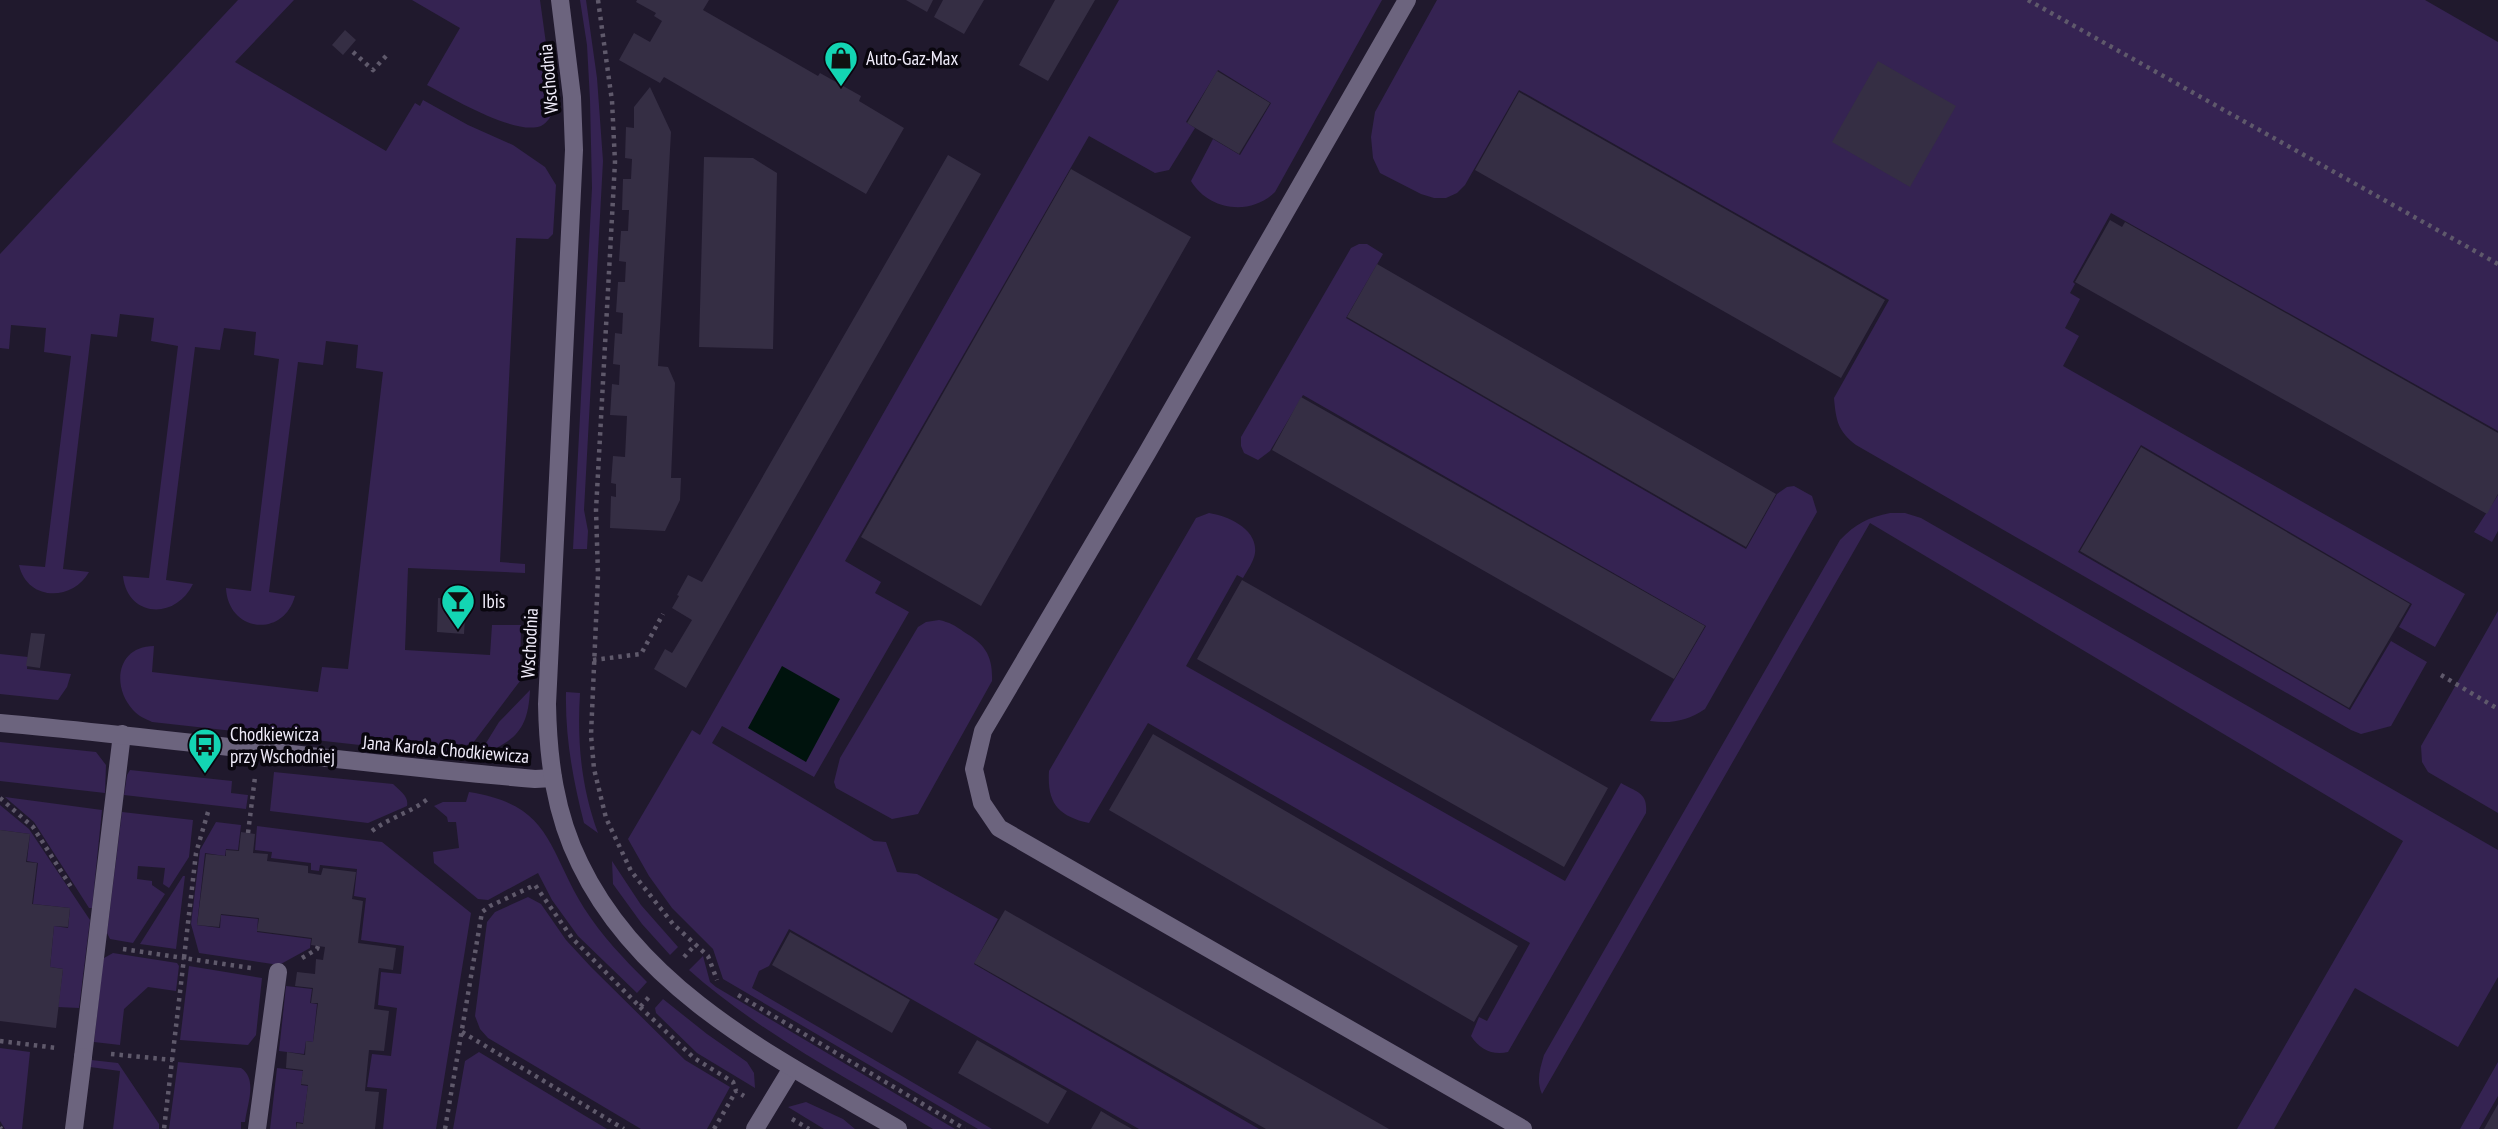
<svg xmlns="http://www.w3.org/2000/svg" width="2498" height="1129" font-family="'PT Sans Narrow',sans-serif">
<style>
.green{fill:#352352}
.water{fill:#00130d}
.building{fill:#352e44}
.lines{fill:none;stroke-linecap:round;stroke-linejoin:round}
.path{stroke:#5f596b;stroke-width:4.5;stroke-dasharray:3.5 5;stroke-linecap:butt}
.service{stroke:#6c647e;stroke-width:18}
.pedestrian{stroke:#6c647e;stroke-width:18}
.minor{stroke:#6c647e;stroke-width:18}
.tertiary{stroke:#6c647e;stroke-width:18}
.labels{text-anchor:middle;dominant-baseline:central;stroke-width:7;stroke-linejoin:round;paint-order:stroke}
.poi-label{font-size:19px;fill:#f0ecfa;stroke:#09060e;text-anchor:start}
.street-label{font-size:19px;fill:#f0ecfa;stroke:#09060e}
</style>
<rect width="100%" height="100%" fill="#20192d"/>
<path class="green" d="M238,0h56l-59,62 151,89 29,-48 5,3 3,-6 45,25 45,20 32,22 11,18 -3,49 -5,5 -32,-1 -16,324 25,2v9l-117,-5 -3,82 85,5 2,-30h29l-1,56 -47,62 -6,2 -16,-1 -1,11 -298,-33c-6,-3 -14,-6 -19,-12 -22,-24 -16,-64 21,-64l-2,26 166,20 4,-25 26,2 35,-297 -27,-4 2,-23 -32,-4 -3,24 -25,-3 -29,230 26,4c-12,43 -67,36 -69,-8l25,3 28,-232 -25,-4 2,-23 -32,-4 -4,22 -25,-3 -29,233 27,4c-18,37 -66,33 -70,-8l26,2 29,-232 -27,-5 3,-23 -34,-4 -3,23 -26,-3 -28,235 26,3c-17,30 -62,29 -70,-7l26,2 26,-211 -27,-4 2,-24 -35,-3 -2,24 -9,-1v-94z
M412,0h128l15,109c-4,7 -7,13 -14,17 -26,10 -91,-29 -114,-41l33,-57z
M580,0h6l11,78 6,83 -19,349 4,21 -1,18h-14l19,-361 -2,-88 -3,-55z
M1119,0h263l-107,192c-24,24 -66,19 -84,-11l22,-42 27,16 31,-52 -53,-33 -32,52 9,6 -26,42 -14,3 -66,-37 -244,425 36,21 -6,11 34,19 -95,165 -92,-51 -10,17 162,98 12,1 11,30 20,2 81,45 -24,45 285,165h-120l-350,-200 -20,37 -10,5 -7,17 240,141h-14l-255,-150 -10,-30 -41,-41 -23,-32 -21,-37 64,-109 8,5z
M1437,0h988l73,42v389l-387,-218 -38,69 2,2 -5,9 10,6 -15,29 14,8 -16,30 402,228 -30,53 -36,-20 13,-23 -271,-159 -63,107 272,158 41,-69 36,21 -36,64 -30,8 -10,-4 -495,-285c-18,-14 -20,-24 -22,-47l55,-98 -370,-210 -54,95 -8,8 -11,5h-12l-13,-4 -41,-21 -7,-15 -2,-21 4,-25z
M1359,244h8l16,10 -37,64 400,231 31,-55 10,-7 7,-1 18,10 5,16 -112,197c-18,12 -34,15 -55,12l56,-95 -403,-231 -33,56 -12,9 -14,-7 -3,-7v-9l110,-189z
M2498,495v36l-6,11 -18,-10z
M1209,513c19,3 49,16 46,40 -1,8 -8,18 -12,25l-6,-3 -51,91 379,215 56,-98c15,9 27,9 25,30l-138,239c-15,4 -29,-3 -37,-16l8,-19 8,4 43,-78 -382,-220 -59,100c-31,-7 -42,-20 -40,-52l147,-253z
M1890,513h15l16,5 577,332v127l-40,70 -103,-59 -81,141h-37l166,-288 -533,-318 -328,571c-6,-14 -2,-25 2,-39l296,-515c15,-16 29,-23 50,-27z
M2498,611v202l-70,-41 -6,-10 -1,-16z
M939,620c10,2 17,6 25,12 21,12 29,24 28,49l-74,133 -26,5 -56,-31 -2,-6 6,-24 78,-131 8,-5z
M0,654l28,3 -1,12 44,5 -4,13 -9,13 -58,-6z
M530,690c-2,40 -14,51 -52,66l21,-34z
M566,692l14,1c-3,48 1,94 18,140l-14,-10c-11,-43 -19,-86 -18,-131z
M0,742l96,10 10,13 -1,28 -105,-12z
M130,770l102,11 -1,12 17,2 -2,14 -122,-14 3,-20z
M274,772l119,12c7,7 16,12 14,22l-39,17 -98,-12z
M469,792c83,13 78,56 115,116 18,28 40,51 63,74l-10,11 -59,-57 -26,-36 -14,-27 -50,27 -10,-1 -44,-36 -1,-11 26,-4 -3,-26h-8l-1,-5 -13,-11 9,-4h23z
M5,797l97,13 -10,98h-3l-55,-86z
M0,805l29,24 61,91 -11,88 -21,-1 5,-38 -13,-2 4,-41 14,2 2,-20 -37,-4 5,-41 -11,-2 3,-27 -30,-4z
M122,812l71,8 -4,37 -20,31 -6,-4 2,-16 -27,-2 -1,13 15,2v4l13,9 -32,49 -23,-4 -3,-6z
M216,822l25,3 -3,25 -12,-1 -1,7 -20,-3 -8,72 23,3 1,-13 37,4 -1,13 54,7 -1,9 -31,17 -80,-12 -8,-29 9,-74z
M257,826l125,16 89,71 -35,216h-53l4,-40 -20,-2 5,-33 19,2 6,-48 -19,-3 3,-33 20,2 3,-28 -43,-6 5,-42 -12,-2 3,-27 -37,-4 -1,6 -8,-1v-7l-40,-5 1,-6 -17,-2z
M612,861l29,44 37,42 -8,8 -28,-31 -29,-40z
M183,876h2l-9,73 -36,-5z
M528,897l13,7 25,36 25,27 94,93 45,27 -23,42h-66l-153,-91 -8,-9 -5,-13 12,-94 8,-10z
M113,953l64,10 2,3 -3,25 -28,-4 -24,22 -4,36 -26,-3 9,-80 1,-4z
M703,956l7,26 6,5 239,142h-22c-82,-49 -172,-95 -244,-159z
M189,966l73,12 -6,57 -8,10 -68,-5z
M286,986l26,3 -2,14 7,1 -4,38 -7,-1 -2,13 -25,-3z
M663,999l44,35 40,28 7,11 1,15 -58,-35 -41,-40 -1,-5z
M0,1048l30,4 -8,77h-17l-5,-8z
M479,1052l128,77h-154l12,-68z
M91,1060l27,3 41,61v5h-46l7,-58 -30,-4z
M178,1062l63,6c17,11 6,37 4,54h-4v7h-72z
M2498,1062v34l-19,33h-19z
M277,1068l26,3 -2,14 7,1 -5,37 -7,-1v7h-26z
M806,1102l37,17 12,10h-31l-36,-22z"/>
<path class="water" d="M782,666l58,33 -34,63 -58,-34z"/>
<path class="building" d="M637,0h72l-6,10 115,66 2,-3 41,23 -2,5 45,27 -38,66 -202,-117 -4,6 -41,-23 15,-27 16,9 12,-21 -8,-5 2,-3 -20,-11z
M906,0h27l-6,12z
M943,0h41l-20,34 -30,-17z
M1055,0h40l-47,81 -29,-16z
M345,30l11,10 -13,15 -11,-10z
M1878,61l78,45 -46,81 -78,-45z
M1217,71l53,32 -31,51 -52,-31z
M650,87l21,45 -13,234 10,1 7,16 -4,95h10l-1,22 -15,31 -55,-3 1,-32 5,1v-13l-5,-1 2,-27 12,1 2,-41 -17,-1 2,-31 7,1 1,-20 -7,-1 2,-31 7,1 1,-21 -7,-1 2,-30h7l1,-20 -7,-1 2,-30h7l1,-21h-7l1,-31h8l1,-20 -7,-1 1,-31 8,1v-21z
M1519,92l366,208 -44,78 -366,-208z
M948,155l33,19 -295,514 -32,-19 11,-20 7,4 2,-3 18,-30 -20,-12 7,-12 -2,-1 11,-20 14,7z
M704,157l49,1 24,15 -4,176 -74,-2z
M1071,169l120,68 -210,369 -120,-69z
M2110,220l12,7 3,-5 373,211v61l-11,20 -412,-232z
M1377,264l399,230 -30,53 -399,-230z
M1301,397l404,229 -31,53 -402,-229z
M2141,447l269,157 -61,104 -269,-157z
M1242,580l366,208 -44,79 -367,-208z
M438,598l28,2 -2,34 -27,-2z
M31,633l14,1 -5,34 -14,-2z
M1153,734l365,212 -44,76 -365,-212z
M0,830l30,4 -4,28 11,1 -5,41 38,4 -2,19 -14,-1 -4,41 13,2 -7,59 -56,-7z
M241,832l14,2 -2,19 15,1 -1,7 41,5v7l13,2 2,-7 33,4 -4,27 11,2 -5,42 38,5 -3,22 -14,-2 -5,41 15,2 -5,40 -15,-1 -4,41 14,1 -4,37h-79l1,-6 6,1 5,-39 -7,-1 2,-14 -17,-2 1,-16 18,3 1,-14 7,1 5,-39h-7l2,-15 -18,-2 2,-14 18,2 1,-15 7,1 2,-13 -14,-2 1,-7 -55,-7 2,-13 -38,-4 -2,13 -22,-2 9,-71 20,2v-6l13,1z
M1005,910l384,219h-123l-292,-166z
M790,932l120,68 -18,33 -120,-68z
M977,1040l90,51 -19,33 -90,-51z
M2498,1104v25h-14z
M1101,1111l15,9 16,9h-41z"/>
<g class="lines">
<path class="path" d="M598,0l14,101 3,61 -19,348 2,65 -7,160 3,34 12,49 25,53 42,53 35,32 9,24
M2028,0l470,264
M353,52l20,18 14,-15
M593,660l48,-6 22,-40
M2441,675l57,34
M0,798l33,29 40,63
M208,812l-12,41 -12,105 67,10
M372,831c18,-14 41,-19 58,-34
M248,833l7,-56
M123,949l61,9 -20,171
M684,957l11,-12
M302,958l15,-9 1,-3
M738,995l227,134
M640,1007l54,51 39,24 3,9 8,5
M462,1032l162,97
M0,1041l57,7
M111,1054l62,6
M792,1119l17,10
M0,1127l1,2
M445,1129l37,-217 8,-6 45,-21 37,53 68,69 9,-10
M714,1129l22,-38"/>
<path class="service" d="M1407,0l-260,453 -164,278 -9,38 8,34 17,25 524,301"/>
<path class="pedestrian" d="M83,1057l39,-323
M257,1129l21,-157"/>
<path class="minor" d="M0,723c179,16 356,41 535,56l18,-1
M74,1129l9,-72
M755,1129l37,-61"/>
<path class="tertiary" d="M560,0l12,97 2,53 -27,554c1,55 8,110 33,160 62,129 200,196 318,265"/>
</g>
<defs>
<g id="shop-pin" transform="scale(1.75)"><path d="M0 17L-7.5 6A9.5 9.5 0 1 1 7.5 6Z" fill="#13d5b3" stroke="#09060e"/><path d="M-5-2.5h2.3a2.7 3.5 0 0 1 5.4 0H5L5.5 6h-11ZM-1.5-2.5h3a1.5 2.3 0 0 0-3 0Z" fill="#111"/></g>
<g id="bar-pin" transform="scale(1.75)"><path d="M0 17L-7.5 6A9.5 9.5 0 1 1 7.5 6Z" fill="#13d5b3" stroke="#09060e"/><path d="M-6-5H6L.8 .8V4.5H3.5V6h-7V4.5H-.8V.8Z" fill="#111"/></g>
<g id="bus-pin" transform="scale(1.75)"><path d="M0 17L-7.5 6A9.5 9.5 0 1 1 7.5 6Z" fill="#13d5b3" stroke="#09060e"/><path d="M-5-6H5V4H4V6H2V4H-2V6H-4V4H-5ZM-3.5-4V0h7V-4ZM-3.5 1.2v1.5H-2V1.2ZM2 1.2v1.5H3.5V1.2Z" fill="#111"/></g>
</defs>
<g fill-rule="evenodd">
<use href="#shop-pin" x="841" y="58"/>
<use href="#bar-pin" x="458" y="601"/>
<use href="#bus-pin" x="205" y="745"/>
</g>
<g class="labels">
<g class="poi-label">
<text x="866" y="58">Auto-Gaz-Max</text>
<text x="482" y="601">Ibis</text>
<text x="230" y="734">Chodkiewicza<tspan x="230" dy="22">przy Wschodniej</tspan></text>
</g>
<g class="street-label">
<text transform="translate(548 79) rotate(-95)">Wschodnia</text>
<text transform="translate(529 643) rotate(-87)">Wschodnia</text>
<text transform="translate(446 749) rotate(5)">Jana Karola Chodkiewicza</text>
</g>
</g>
</svg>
